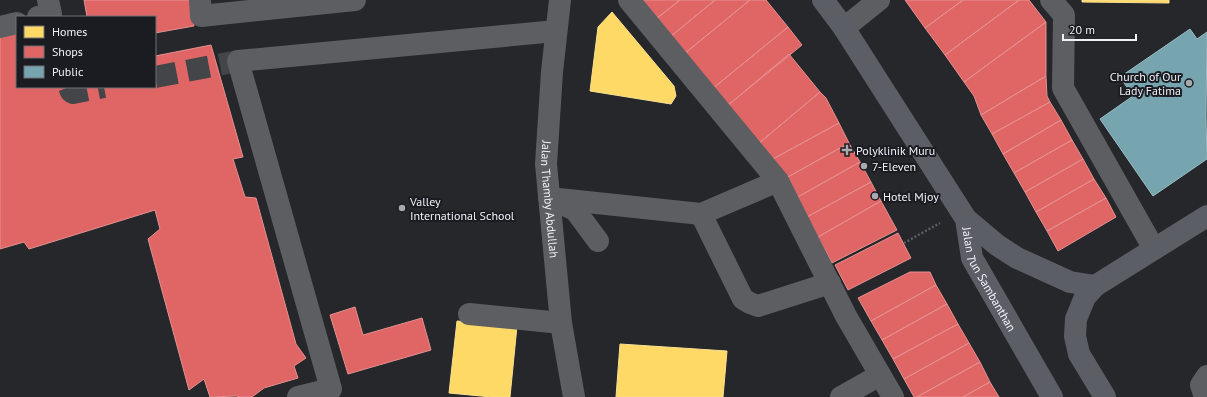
<svg xmlns="http://www.w3.org/2000/svg" width="1207" height="397" font-family="'PT Sans',sans-serif">
<style>
.homes{fill:#ffd966;stroke:#fae091}
.shops{fill:#e06666;stroke:#e49091}
.public{fill:#76a5af;stroke:#9abcc4}
.lines{fill:none;stroke-linecap:round;stroke-linejoin:round}
.minor-tunnel{stroke:#434548;stroke-width:22;stroke-dasharray:22 11;stroke-linecap:butt}
.path{stroke:#5c5e61;stroke-width:2.5;stroke-dasharray:2 2;stroke-linecap:butt}
.minor{stroke:#5d5e61;stroke-width:22}
.major{stroke:#5c5e66;stroke-width:22}
.poi-dot{fill:#a8aaae;stroke:#1a1c22;stroke-width:1.5}
.labels{text-anchor:middle;dominant-baseline:central;stroke-width:4;stroke-linejoin:round;paint-order:stroke}
.poi-label{font-size:12px;fill:#eff1f5;stroke:#1a1c22;text-anchor:start}
.street-label{font-size:12px;fill:#eff1f5;stroke:#1a1c22}
</style>
<rect width="100%" height="100%" fill="#25272a"/>
<path class="homes" d="M1082,0h87v3l-87,-1z
M612,12l62,74 2,10 -5,8 -81,-13 8,-64z
M457,321l60,5 -7,71h-19l-42,-4z
M620,344l107,7 -4,46h-107z"/>
<path class="shops" d="M84,0h108l2,26 -39,7v-16h-68z
M644,0h36l-24,19 -14,-17z
M680,0h35l-45,37 -14,-18z
M715,0h35l-66,54 -14,-17z
M750,0h16l22,27 -76,62 -28,-35z
M905,0h58l-38,28z
M963,0h56l-74,55 -20,-27z
M1019,0h10l17,22 -82,60 -19,-27z
M1046,22v54l-65,39 -7,-19 -10,-14z
M788,27l14,18 -75,61 -15,-17z
M17,33v54h138v-31l56,-11 32,112 -10,2 12,38 11,1 40,146 10,14 -12,8 4,12 -34,10 -12,9h-14l-1,-1 -27,1 -6,-18 -15,11 -41,-151 12,-10 -5,-19 -126,39 -5,-7 -24,7v-211z
M789,54l31,38 -62,52 -31,-38z
M1046,76l1,20 3,6 -58,32 -11,-19z
M820,92l6,6 13,25 -68,37 -13,-16z
M1050,102l11,18 -58,34 -11,-20z
M1061,120l11,20 -58,33 -11,-19z
M839,123l10,20 -63,35 -15,-18z
M1072,140l11,19 -58,33 -11,-19z
M849,143l11,19 -64,36 -10,-20z
M1083,159l11,20 -58,33 -11,-20z
M860,162l11,20 -64,35 -11,-19z
M1094,179l12,19 -59,33 -11,-19z
M871,182l10,19 -63,36 -11,-20z
M1106,198l10,19 -58,34 -11,-20z
M881,201l16,29 -65,33 -14,-26z
M898,233l13,25 -63,32 -13,-25z
M910,272h20l6,13 -65,36 -13,-23z
M936,285l11,19 -65,36 -11,-19z
M947,304l11,20 -65,35 -11,-19z
M355,307l8,28 59,-17 9,32 -83,24 -18,-59z
M958,324l11,19 -65,36 -11,-20z
M969,343l11,19 -63,35h-3l-10,-18z
M980,362l10,20 -27,15h-46z
M990,382l9,15h-36z"/>
<path class="public" d="M1190,29l7,10 10,-7 -1,84 1,43 -54,37 -53,-77 33,-23 -13,-19z"/>
<g class="lines">
<path class="minor-tunnel" d="M155,77l83,-16
M69,87l2,5 2,1 31,-6"/>
<path class="path" d="M904,243l36,-20"/>
<g class="minor">
<path d="M200,0l1,16 154,-16"/>
<path id="s1" d="M560,0l-8,72 -6,92 15,159 13,74"/>
<path d="M629,0l149,181 68,135 47,81"/>
<path d="M1051,0l13,15 -1,73 91,161"/>
<path d="M38,17l13,-3 -3,-14"/>
<path d="M0,27l17,-4"/>
<path d="M844,28l35,-28"/>
<path d="M549,198l152,16 77,-33"/>
<path d="M556,201l19,9 23,31"/>
<path d="M701,214l42,85 7,4 8,3 72,-23"/>
<path d="M469,314l92,9"/>
<path d="M298,397l33,-8 -93,-328 318,-30"/>
<path d="M841,397l39,-22"/>
<path d="M1205,397l-4,-12 6,-9"/>
</g>
<g class="major">
<path id="s2" d="M823,0l21,28 122,191 6,39 80,139"/>
<path d="M966,219l31,26 20,13 53,24 25,4"/>
<path d="M1105,397l-26,-43 -4,-18 1,-17 9,-22 10,-11 112,-70"/>
</g>
</g>
<g class="poi-dot">
<circle cx="1189" cy="83" r="4"/>
<path d="M845 144h4v4h4v4h-4v4h-4v-4h-4v-4h4z"/>
<circle cx="864" cy="166" r="4"/>
<circle cx="875" cy="196" r="4"/>
<circle cx="402" cy="208" r="4"/>
</g>
<g class="labels">
<g class="poi-label">
<text x="1181" y="76" text-anchor="end">Church of Our<tspan x="1181" dy="14">Lady Fatima</tspan></text>
<text x="856" y="150">Polyklinik Muru</text>
<text x="872" y="166">7-Eleven</text>
<text x="883" y="196">Hotel Mjoy</text>
<text x="410" y="201">Valley<tspan x="410" dy="14">International School</tspan></text>
</g>
<g class="street-label">
<text stroke="none"><textPath href="#s1" startOffset="200">Jalan Thamby Abdullah</textPath></text>
<text stroke="none"><textPath href="#s2" startOffset="327">Jalan Tun Sambanthan</textPath></text>
</g>
</g>
<rect x="16" y="16" width="140" height="72" fill="#1a1c22" stroke="#6f7176"/>
<rect x="24" y="26" width="20" height="12" fill="#ffd966" stroke="#6f7176"/>
<text x="52" y="36" font-size="12" fill="#eff1f5">Homes</text>
<rect x="24" y="46" width="20" height="12" fill="#e06666" stroke="#6f7176"/>
<text x="52" y="56" font-size="12" fill="#eff1f5">Shops</text>
<rect x="24" y="66" width="20" height="12" fill="#76a5af" stroke="#6f7176"/>
<text x="52" y="76" font-size="12" fill="#eff1f5">Public</text>
<path d="M1063 34v6h73v-6" fill="none" stroke="#eff1f5" stroke-width="2"/>
<text x="1069" y="34" font-size="12" fill="#eff1f5" stroke="#1a1c22" stroke-width="3" paint-order="stroke">20 m</text>
</svg>
